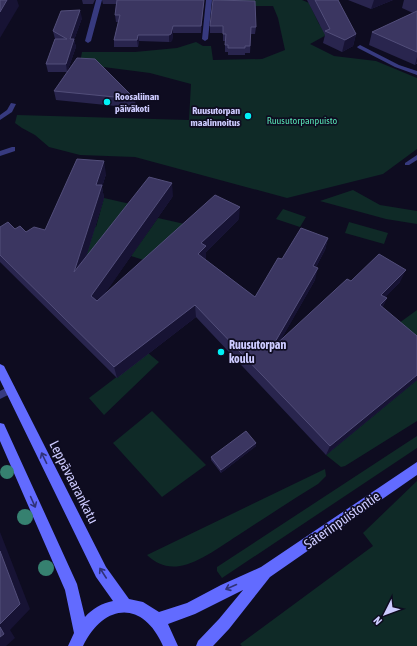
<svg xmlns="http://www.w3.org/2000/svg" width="417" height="646" font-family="'Asap Condensed',sans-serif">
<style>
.green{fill:#0f2a27}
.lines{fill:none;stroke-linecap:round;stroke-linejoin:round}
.lane{fill:#373a7f;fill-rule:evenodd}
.street{fill:#373a7f;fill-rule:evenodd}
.secondary{fill:#626bff;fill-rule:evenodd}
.tree{fill:#368170}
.wall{fill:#29254e}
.shaded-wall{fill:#171334}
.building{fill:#3b3661;stroke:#524e7a}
.oneway{stroke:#303279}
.poi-dot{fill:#00f1f6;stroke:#0e0c20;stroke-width:1.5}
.labels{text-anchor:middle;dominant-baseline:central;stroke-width:3.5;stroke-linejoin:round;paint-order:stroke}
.far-poi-label{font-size:10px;font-weight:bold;fill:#cdcbff;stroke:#0e0c20;text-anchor:start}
.far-park-label{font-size:10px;fill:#56e0b2;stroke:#0e0c20}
.poi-label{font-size:12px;font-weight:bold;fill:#cdcbff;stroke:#0e0c20;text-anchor:start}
.near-street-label{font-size:14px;fill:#cdcbff;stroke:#0e0c20}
</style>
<rect width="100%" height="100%" fill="#0e0c20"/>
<path class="green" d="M221,0h81l7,3 10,21 11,9 -20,11 24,12 42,5 41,17v71l-34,25 -96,24 -152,-41 -55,-2 -31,-8 -14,-12 -13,-7 -7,-5 2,-8 172,5 2,-36 -41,-11 -62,-8 -9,3 3,-16h53l42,-4 19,-6 7,4h8l2,14 49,-1 23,-9 -7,-32 -5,-12h-52z
M353,190l27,15 37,6v13l-31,-5 -66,-18z
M104,198l35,8 -41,53 -19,-7 9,-26 8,1z
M283,209l23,8 -6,10 -24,-8z
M158,218l31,7 -39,37 -19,-6z
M349,222l39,11 -4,11 -39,-11z
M417,310v43l-22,-27z
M148,353l11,9 -55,53 -15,-17z
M417,380v41l-72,45 -4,1 -15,-12z
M152,411l54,54 -44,32 -49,-54z
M417,436v12l-195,130 -5,-7v-4z
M325,469l1,7 -8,8c-26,16 -52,33 -78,50 -16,10 -41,29 -60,32 -14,2 -23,-2 -33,-11z
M417,481v165h-175l-2,-2 133,-98 -10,-13z"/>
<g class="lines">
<path class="lane" d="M417,155v5l-8,5h-4v-2z
M11,385l3,1 1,3 -1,3 -14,7v-8z"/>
<path class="street" d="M96,0h6l-11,41 -3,2 -3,-2z
M206,0h6l-4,39 -3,2 -3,-2z
M360,45l39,20 18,6v4l-22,-8 -37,-19 -1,-1z
M11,103l5,1 -4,8 -12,8v-5l7,-5z
M12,147h3v4l-15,5v-5z"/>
<path class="secondary" d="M0,364l4,2 102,201 23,32 14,3 16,10 28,-9 34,-18 40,-18 156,-105v13l-147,102 -41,52 -16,17h-17l2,-5 21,-22 24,-29 -48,24 -27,10 10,22h-15c-20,-46 -59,-43 -80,0h-15l6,-13 -9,-43 -65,-149v-18l4,1 73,160 8,33c7,-8 17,-14 28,-16l-17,-24 -96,-197z"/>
</g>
<g class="tree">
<circle cx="7" cy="472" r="7"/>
<circle cx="25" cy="517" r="8"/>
<circle cx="46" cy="568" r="8"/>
</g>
<path class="wall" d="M82,0h13l-2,4h-10z
M102,0h102l-3,33h-28l-1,8 -3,1 -30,-1 -1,6h-24v-7l4,-18h-2l-1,-7 1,-11h-13z
M307,0h31l18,34 -3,12 -11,6 -19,-9 2,-8z
M348,0h45l-22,9z
M404,0h13v64h-1l-1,1 -46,-20 3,-13 41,-19 -11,-5z
M82,18l-8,22 2,7 -9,25 68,27 1,9 -80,-8 -2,-9 13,-19h-19l-2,-8 9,-25 -2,-8z
M210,26l46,1 -1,7h-4l-1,19h-5v2h-17v-3h-3v-11h-2v-8h-13z
M106,174l-4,13 2,11 -18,59 87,-61 -68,97 134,-74 -33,33v6l-1,1 50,38 27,-38 46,-21 -3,12 -9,17 -1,13 -35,61 71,-60 49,1 -15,15 2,1 -5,10 35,28v44l-91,75 -130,-138 -79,61 -117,-116v-35l15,2 11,3 19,-2z
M256,443v3l-35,27 -10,-13v-3z"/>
<path class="shaded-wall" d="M7,0h10l2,6 -19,32v-26z
M204,0l-3,33v-7z
M374,0h19l-22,9z
M80,10l2,8 -8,22 2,7 -9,25 -1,-8 4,-25z
M173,26v7l-1,8 -3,1v-7z
M356,34l-3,12 -11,6 3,-12z
M138,35l1,6 -1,6 -1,-7z
M417,57v4l-1,3 -1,1z
M104,161l2,13 -4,13 2,11 -26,86 -4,-12 22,-87z
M172,183l1,13 -78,112 -4,-12z
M240,207l-1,12 -33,33v6l-8,9v-13l3,-11z
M328,238l-3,12 -15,28 3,-12z
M318,268l-3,12 -46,81 2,-12z
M406,270l-6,12 -24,25 5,-12z
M387,298l-6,12 -1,-5z
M195,305l1,12 -79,61 -3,-11z
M417,375v5l-91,75 4,-9z
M256,443v3l-35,27v-3z
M0,532l30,77 -20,21 5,8 -9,8h-6z"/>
<path class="building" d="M0,0h7l-7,12z
M117,0h87l-3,26h-28l-2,8 -2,1h-31l-1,5h-23l6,-25h-5z
M213,0l42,1 1,26h-5l-1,19h-5v2h-17v-3h-3l1,-11h-3v-8h-13z
M315,0h23l18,34 -11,6 -20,-9 5,-2z
M80,10l-10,29h4l-8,25h-20l9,-25h12l-14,-8 8,-20z
M417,11v41l-45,-20z
M77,58l18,1 40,40 -81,-8z
M77,159l27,2 -8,24h6l-28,87 75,-95 23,6 -81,113 6,5 118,-106 25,12 -39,36 5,3 -8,8 57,43 23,-39 4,1 19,-31 27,10 -15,28 5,2 -47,81 76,-70 4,2 28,-27 27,16 -25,25 6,3 -7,7 37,31v39l-87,71 -135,-141 -81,62 -114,-112v-28l8,-5 7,7 5,-3 6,6 8,-5 11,3z
M246,431l10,12 -35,27 -10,-13z
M0,551l20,53 -20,20z
M0,627l4,7 -4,3z"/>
<defs><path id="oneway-shaft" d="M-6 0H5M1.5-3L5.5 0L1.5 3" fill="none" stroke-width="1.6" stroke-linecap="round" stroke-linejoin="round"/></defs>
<g class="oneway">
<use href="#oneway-shaft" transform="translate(44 458) rotate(-116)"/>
<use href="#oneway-shaft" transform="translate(33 502) rotate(66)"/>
<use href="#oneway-shaft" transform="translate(103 573) rotate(-123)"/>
<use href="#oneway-shaft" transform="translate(231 587) rotate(156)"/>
</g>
<g class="poi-dot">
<circle cx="107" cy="102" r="4"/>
<circle cx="248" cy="116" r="4"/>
<circle cx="221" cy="352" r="4"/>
</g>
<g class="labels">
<g class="far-poi-label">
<text x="115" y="96">Roosaliinan<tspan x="115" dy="12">päiväkoti</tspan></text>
<text x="240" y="110" text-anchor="end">Ruusutorpan<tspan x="240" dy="12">maalinnoitus</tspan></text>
</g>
<g class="far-park-label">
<text x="302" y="120">Ruusutorpanpuisto</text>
</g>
<g class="poi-label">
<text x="229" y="345">Ruusutorpan<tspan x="229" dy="14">koulu</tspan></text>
</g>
<g class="near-street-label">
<text transform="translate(74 482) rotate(63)">Leppävaarankatu</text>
<text transform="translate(342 520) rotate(-35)">Säterinpuistontie</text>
</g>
</g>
<g transform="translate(385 614) rotate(228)" stroke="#0e0c20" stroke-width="3" paint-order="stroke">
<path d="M0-3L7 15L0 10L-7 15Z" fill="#cdcbff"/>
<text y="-6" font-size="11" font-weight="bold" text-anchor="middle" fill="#cdcbff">N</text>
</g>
</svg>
